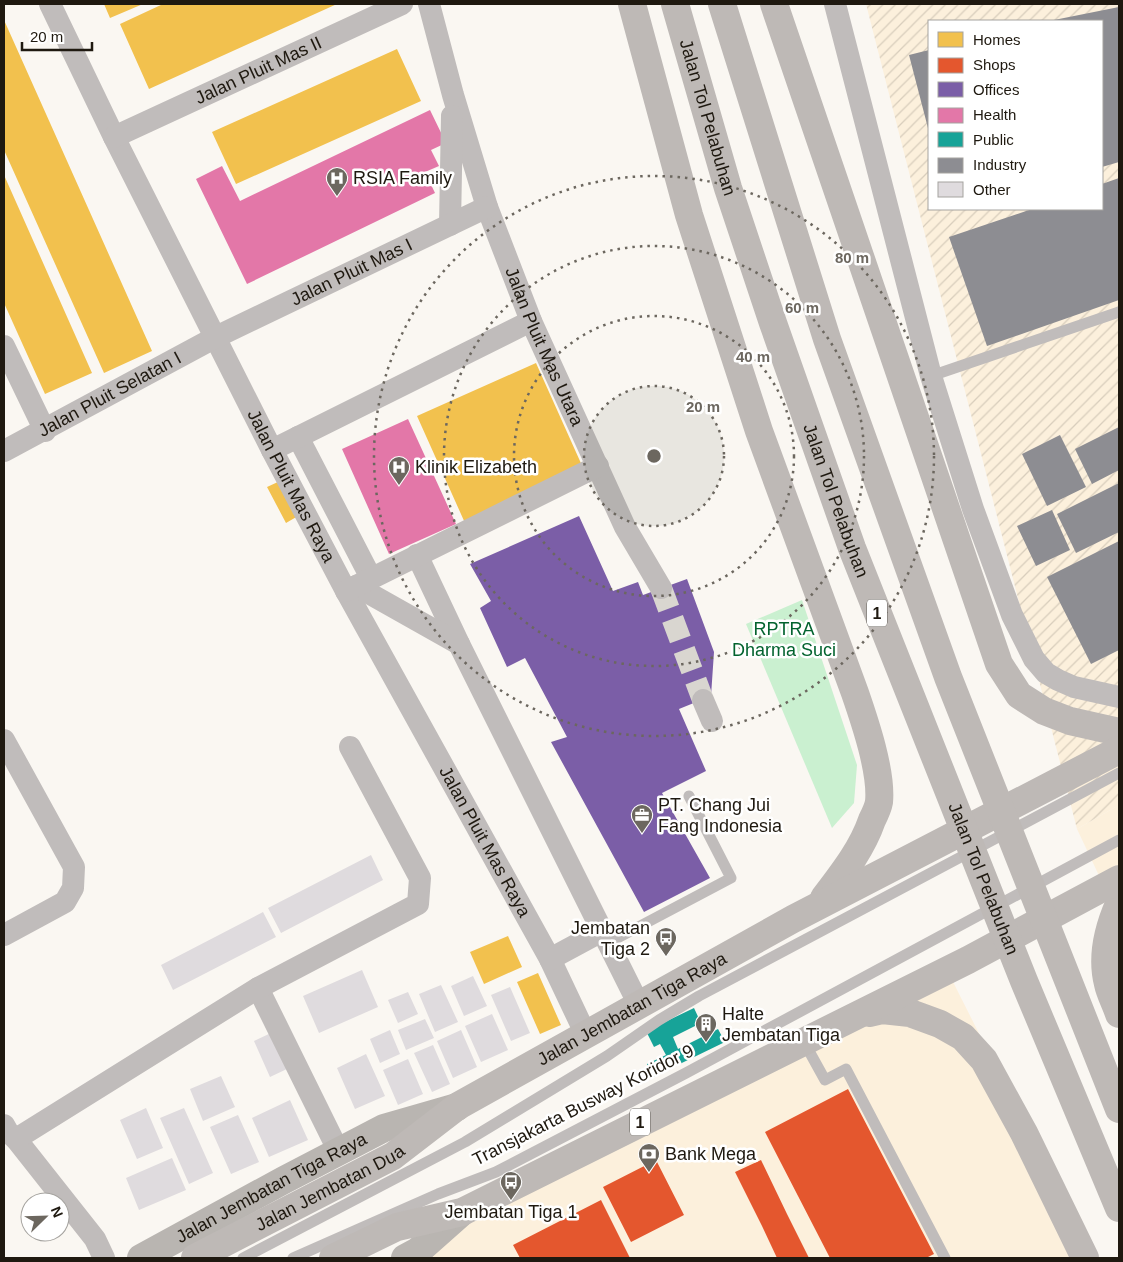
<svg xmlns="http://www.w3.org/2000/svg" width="1123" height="1262" font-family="Arial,sans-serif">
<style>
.built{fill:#fcf0dc}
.industrial{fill:url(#industrial-furrows);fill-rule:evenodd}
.green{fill:#caf0d0}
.homes{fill:#f2c14e}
.shops{fill:#e4572e}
.offices{fill:#7b5ea7}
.health{fill:#e377a8}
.public{fill:#17a398}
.industry{fill:#8d8d92}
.building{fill:#dfdbde}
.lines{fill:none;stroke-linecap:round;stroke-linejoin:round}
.street-tunnel{stroke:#d9d6d0;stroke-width:22;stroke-dasharray:22 11;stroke-linecap:butt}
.lane{stroke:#c0bcbb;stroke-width:11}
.street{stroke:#c0bcbb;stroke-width:22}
.primary{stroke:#b9b5b1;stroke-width:28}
.highway{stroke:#beb9b6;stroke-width:28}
.highway-bridge{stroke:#beb9b6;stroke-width:28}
.ring{fill:none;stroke:#6c675f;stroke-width:2.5;stroke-dasharray:2.5 5}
.labels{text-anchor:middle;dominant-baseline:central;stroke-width:5;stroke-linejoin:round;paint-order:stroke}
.shield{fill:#fff;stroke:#625e58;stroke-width:1}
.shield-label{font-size:16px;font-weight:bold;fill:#1f1910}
.street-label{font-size:18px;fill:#1f1910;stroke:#fff}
.poi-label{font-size:18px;fill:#1f1910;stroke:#fff;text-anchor:start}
.park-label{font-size:18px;fill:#03632f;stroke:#fff}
.centre{fill:#6c675f;stroke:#fff;stroke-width:2.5}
.ring-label{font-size:15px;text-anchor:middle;font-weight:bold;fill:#6c675f;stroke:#fff;stroke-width:5;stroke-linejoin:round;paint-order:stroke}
</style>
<defs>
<pattern id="industrial-furrows" width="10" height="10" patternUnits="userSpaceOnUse" patternTransform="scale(1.25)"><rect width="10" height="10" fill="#fcf0dc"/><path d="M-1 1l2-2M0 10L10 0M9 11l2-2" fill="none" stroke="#d8cdbc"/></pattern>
</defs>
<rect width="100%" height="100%" fill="#faf7f2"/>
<path class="built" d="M1119,805v113l-42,-89z
M943,962l149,296h-698z"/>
<path class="industrial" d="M866,4h253v801l-42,24zM929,21h173v188h-173z"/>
<path class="green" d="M802,600l55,165 -3,38 -22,25 -86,-204z"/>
<path class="homes" d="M104,4h39l-33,14z
M163,4h174l-188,85 -29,-65z
M4,20l148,331 -48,22 -100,-223z
M397,49l24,52 -185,83 -24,-52z
M4,175l88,198 -47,21 -41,-91z
M536,363l48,107 -119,53 -48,-107z
M280,481l18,35 -12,7 -19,-36z
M508,936l14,31 -38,17 -14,-32z
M538,973l23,52 -21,9 -23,-52z"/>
<path class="shops" d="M848,1089l86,165 -8,4h-96l-65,-126z
M656,1160l28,55 -53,27 -28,-55z
M761,1160l26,54 22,44h-32l-15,-32 -27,-54z
M601,1200l29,58h-110l-7,-13z"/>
<path class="offices" d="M579,516l34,75 25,-9 5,13 44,-16 27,73 -3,44 -32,13 27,62 -44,22 48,85 -66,34 -93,-170 16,-5 -42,-79 -18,9 -27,-59 11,-7 -21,-37z"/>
<path class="health" d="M430,110l16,33 -15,7 8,16 -14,6 10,21 -188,91 -51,-105 26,-13 18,35z
M408,419l48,105 -67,30 -47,-105z"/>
<path class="public" d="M694,1008l7,15 -28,14 5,12 40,-20 7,13 -72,35 -6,-13 19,-9 -6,-11 -6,3 -8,-16z"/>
<path class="industry" d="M1119,7v155l-17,5v-146l-48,-1z
M929,50v82l-20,-77z
M1119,178v122l-132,46 -38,-109 83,-28h70v-25z
M1119,427v43l-27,14 -17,-35z
M1060,435l26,52 -39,19 -25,-52z
M1119,483v49l-43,21 -19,-39z
M1052,510l18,40 -34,16 -19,-40z
M1119,541v109l-28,14 -44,-87z"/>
<path class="building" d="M371,855l12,25 -102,53 -13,-25z
M263,912l13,25 -103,53 -12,-25z
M362,970l16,37 -59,26 -16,-37z
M473,976l14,30 -23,10 -13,-30z
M441,985l17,37 -23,10 -16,-38z
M510,987l20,46 -19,8 -20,-46z
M408,992l10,22 -20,9 -10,-23z
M492,1014l16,36 -27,12 -16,-36z
M425,1019l9,19 -28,12 -8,-20z
M390,1030l10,24 -20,9 -10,-24z
M461,1030l16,37 -24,11 -16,-37z
M273,1032l16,36 -19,9 -16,-36z
M433,1045l17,39 -18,8 -18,-39z
M366,1054l19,42 -30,13 -18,-41z
M408,1059l15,35 -25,11 -15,-35z
M221,1076l14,31 -32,14 -13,-32z
M290,1100l18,40 -39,17 -17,-39z
M146,1108l17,40 -26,11 -17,-39z
M184,1108l29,65 -24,11 -29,-66z
M238,1115l21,47 -28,12 -21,-47z
M172,1158l14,32 -47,20 -13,-32z"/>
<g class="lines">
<path class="street-tunnel" d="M661,588l42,112"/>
<path class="lane" d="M931,376l188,-64
M608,943l123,-65 -42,-82
M804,1042l21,38 21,-11 99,189
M243,1258l222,-116 142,-86 52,-36 40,-24 420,-223
M293,1258l145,-64 58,-22 190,-99 433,-233"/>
<g class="street">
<path id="s1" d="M50,4l64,133 158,313 74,141 204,368 36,76"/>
<path id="s2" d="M429,4l24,91 34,112 44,114 94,206 36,61"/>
<path d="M835,4l96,372 42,133 39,106 22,44 12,14 12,7 16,7 45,10"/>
<path id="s3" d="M114,137l288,-133"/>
<path d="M450,225l2,-109"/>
<path d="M4,346l41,85"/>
<path d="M298,437l73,141"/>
<path d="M272,450l259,-129"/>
<path id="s4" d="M4,451l212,-114 271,-130"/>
<path d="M417,555l42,89 180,361"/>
<path d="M356,586l103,58"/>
<path d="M346,591l252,-125"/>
<path d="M703,700l9,21"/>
<path d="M4,740l70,127 -1,21 -8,14 -61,33"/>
<path d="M550,959l52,-28"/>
<path d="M258,988l81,164"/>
<path d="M4,1125l4,7 8,7 79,100 9,19"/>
<path d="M16,1139l242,-151 160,-84 2,-26 -70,-131"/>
</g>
<g class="primary">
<path id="s5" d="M141,1258l143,-78 100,-52 73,-21"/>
<path d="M405,1258l13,-7 44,-39"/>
</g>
<g class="highway">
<path d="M632,4l57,211 70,216 96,262c10,29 27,79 24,109 -1,6 -4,12 -7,18 -10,29 -29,53 -48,78"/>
<path d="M774,4l225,660 20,31 25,16 26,10 49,11"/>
<path d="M1119,904c-11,25 -18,53 -11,80 2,10 8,20 11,30"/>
<path d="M869,1013l13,-3 28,3 30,11 23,13 21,23 40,73 61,125"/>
<path id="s6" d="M195,1258l198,-102 65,-50 335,-187 326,-169"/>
<path d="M333,1258l64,-31 65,-15 506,-252 151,-81"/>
</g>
<g class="highway-bridge">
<path id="s7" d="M675,4l53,184 45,135 79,225 172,433 95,227"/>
<path d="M722,4l105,335 121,338 171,432"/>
</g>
</g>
<circle cx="654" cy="456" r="70" fill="#6c675f" fill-opacity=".12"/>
<g class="ring">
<circle cx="654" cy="456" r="70"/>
<circle cx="654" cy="456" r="140"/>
<circle cx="654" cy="456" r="210"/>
<circle cx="654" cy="456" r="280"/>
</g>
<defs>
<g id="hospital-pin" transform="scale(1.125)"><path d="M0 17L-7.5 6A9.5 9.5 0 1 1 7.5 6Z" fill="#6c675f" stroke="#fff"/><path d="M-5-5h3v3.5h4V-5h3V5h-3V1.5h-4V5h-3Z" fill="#fff"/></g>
<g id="office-pin" transform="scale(1.125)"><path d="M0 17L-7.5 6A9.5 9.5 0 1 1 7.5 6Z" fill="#6c675f" stroke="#fff"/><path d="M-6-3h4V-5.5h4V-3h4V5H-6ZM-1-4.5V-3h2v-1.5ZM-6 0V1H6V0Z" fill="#fff"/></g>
<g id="bus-pin" transform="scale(1.125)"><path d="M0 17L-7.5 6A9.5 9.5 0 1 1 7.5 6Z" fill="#6c675f" stroke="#fff"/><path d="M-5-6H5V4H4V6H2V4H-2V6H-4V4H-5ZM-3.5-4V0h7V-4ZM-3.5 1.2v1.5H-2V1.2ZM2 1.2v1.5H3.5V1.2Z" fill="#fff"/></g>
<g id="building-pin" transform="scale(1.125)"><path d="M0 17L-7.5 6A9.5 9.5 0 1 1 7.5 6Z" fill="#6c675f" stroke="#fff"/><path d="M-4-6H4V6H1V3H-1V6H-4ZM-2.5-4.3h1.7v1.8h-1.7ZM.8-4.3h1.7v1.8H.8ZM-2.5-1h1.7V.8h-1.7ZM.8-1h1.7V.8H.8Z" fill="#fff"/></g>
<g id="bank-pin" transform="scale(1.125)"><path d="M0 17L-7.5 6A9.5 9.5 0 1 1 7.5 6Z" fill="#6c675f" stroke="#fff"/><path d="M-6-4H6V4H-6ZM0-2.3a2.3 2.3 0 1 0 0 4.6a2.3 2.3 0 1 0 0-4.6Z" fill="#fff"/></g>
</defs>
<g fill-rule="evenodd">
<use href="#hospital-pin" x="337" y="178"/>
<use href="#hospital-pin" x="399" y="467"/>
<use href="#office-pin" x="642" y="815"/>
<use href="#bus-pin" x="666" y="938"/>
<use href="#building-pin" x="706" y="1024"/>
<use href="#bank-pin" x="649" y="1154"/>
<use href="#bus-pin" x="511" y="1182"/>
</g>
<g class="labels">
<g class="shield">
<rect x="867" y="599.5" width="20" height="27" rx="4"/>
<rect x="630" y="1108.5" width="20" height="27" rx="4"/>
</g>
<g class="shield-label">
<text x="877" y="613">1</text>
<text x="640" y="1122">1</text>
</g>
<g class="street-label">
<text stroke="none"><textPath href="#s3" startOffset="159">Jalan Pluit Mas II</textPath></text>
<text stroke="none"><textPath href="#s7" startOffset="118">Jalan Tol Pelabuhan</textPath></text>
<text stroke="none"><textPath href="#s4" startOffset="391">Jalan Pluit Mas I</textPath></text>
<text stroke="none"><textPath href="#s2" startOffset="362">Jalan Pluit Mas Utara</textPath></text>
<text stroke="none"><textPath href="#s4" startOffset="120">Jalan Pluit Selatan I</textPath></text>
<text stroke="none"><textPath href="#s1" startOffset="539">Jalan Pluit Mas Raya</textPath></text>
<text stroke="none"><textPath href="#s7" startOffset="522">Jalan Tol Pelabuhan</textPath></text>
<text stroke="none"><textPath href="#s1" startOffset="944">Jalan Pluit Mas Raya</textPath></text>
<text stroke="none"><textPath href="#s7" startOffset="928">Jalan Tol Pelabuhan</textPath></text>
<text stroke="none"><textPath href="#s6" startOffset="504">Jalan Jembatan Tiga Raya</textPath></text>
<text transform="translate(583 1105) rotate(-27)">Transjakarta Busway Koridor 9</text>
<text stroke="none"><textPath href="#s6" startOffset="152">Jalan Jembatan Dua</textPath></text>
<text stroke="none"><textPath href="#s5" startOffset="148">Jalan Jembatan Tiga Raya</textPath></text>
</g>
<g class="poi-label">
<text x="353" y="178">RSIA Family</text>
<text x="415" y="467">Klinik Elizabeth</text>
<text x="658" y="805">PT. Chang Jui<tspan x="658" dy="21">Fang Indonesia</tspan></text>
<text x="650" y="928" text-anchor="end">Jembatan<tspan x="650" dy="21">Tiga 2</tspan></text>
<text x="722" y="1014">Halte<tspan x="722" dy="21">Jembatan Tiga</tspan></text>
<text x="665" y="1154">Bank Mega</text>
<text x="511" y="1212" text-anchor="middle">Jembatan Tiga 1</text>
</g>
<g class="park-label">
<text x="784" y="629">RPTRA<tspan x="784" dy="21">Dharma Suci</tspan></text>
</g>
</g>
<circle cx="654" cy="456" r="8" class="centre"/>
<g class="ring-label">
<text x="852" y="263">80 m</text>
<text x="802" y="313">60 m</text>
<text x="753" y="362">40 m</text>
<text x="703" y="412">20 m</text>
</g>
<rect width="1123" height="1262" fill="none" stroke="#1f1910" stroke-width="10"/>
<rect x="928" y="20" width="175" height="190" fill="#ffffff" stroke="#a5a39f"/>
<rect x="938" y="32" width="25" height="15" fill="#f2c14e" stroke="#a5a39f"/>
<text x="973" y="45" font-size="15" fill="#1f1910">Homes</text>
<rect x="938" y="58" width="25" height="15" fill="#e4572e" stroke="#a5a39f"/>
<text x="973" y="70" font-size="15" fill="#1f1910">Shops</text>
<rect x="938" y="82" width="25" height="15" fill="#7b5ea7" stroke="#a5a39f"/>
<text x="973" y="95" font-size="15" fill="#1f1910">Offices</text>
<rect x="938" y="108" width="25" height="15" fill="#e377a8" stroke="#a5a39f"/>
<text x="973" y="120" font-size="15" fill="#1f1910">Health</text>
<rect x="938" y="132" width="25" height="15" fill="#17a398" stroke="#a5a39f"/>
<text x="973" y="145" font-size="15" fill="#1f1910">Public</text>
<rect x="938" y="158" width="25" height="15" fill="#8d8d92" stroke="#a5a39f"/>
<text x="973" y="170" font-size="15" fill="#1f1910">Industry</text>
<rect x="938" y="182" width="25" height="15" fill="#dfdbde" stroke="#a5a39f"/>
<text x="973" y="195" font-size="15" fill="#1f1910">Other</text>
<g transform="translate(45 1217) rotate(67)"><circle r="24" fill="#ffffff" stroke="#a5a39f"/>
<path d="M0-4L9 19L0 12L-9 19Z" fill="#6c675f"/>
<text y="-8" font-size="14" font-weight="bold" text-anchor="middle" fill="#1f1910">N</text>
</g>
<path d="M22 42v8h70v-8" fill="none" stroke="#1f1910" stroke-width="2.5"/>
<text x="30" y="42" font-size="15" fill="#1f1910" stroke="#ffffff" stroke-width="4" paint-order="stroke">20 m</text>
</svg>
